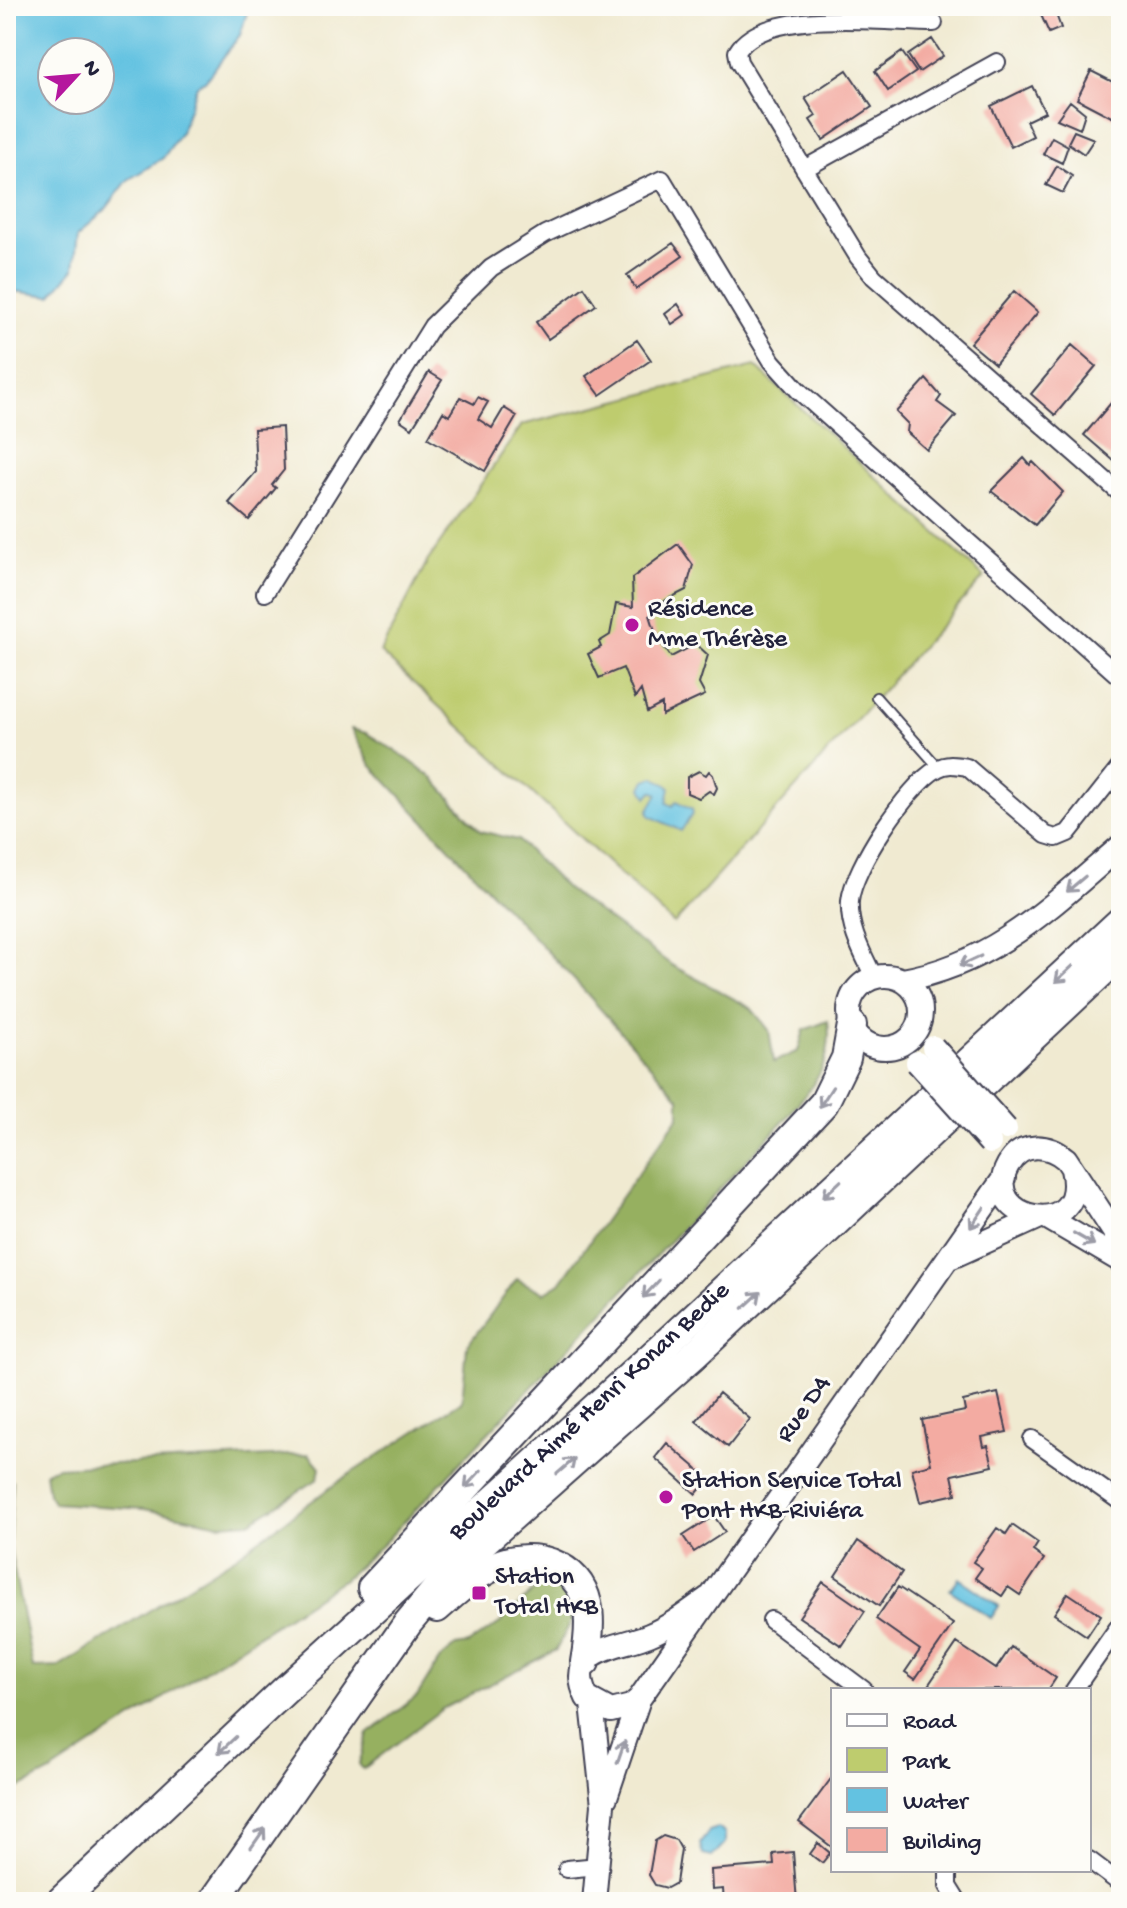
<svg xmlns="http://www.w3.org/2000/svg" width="1127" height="1908" font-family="'Gochi Hand',sans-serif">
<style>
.green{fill:#becc6e;stroke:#707754;stroke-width:2}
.forest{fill:#96b061;stroke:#5c694e;stroke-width:2}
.water{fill:#63c2e1;stroke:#42728e;stroke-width:2;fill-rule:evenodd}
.building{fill:#f3aba2}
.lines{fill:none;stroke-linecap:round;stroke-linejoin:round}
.lane-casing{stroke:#414052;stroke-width:12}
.street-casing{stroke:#414052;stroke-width:20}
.secondary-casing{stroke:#414052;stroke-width:26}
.highway-casing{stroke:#414052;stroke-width:32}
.lane{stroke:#fff;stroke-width:8}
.street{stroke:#fff;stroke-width:16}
.secondary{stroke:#fff;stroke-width:22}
.highway{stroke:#fff;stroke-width:28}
.secondary-bridge-casing{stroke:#414052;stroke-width:26;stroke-linecap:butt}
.secondary-bridge{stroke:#fff;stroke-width:22}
.oneway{stroke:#9c9ca7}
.poi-dot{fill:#b5179e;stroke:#fdfcf7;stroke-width:3}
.labels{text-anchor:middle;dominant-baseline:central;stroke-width:6;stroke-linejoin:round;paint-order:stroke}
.poi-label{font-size:26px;fill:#22223b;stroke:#fdfcf7;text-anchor:start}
.street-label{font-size:26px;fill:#22223b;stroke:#fdfcf7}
</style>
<rect width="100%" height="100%" fill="#fdfcf7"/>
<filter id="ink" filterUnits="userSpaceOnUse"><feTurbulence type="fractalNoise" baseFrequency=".0125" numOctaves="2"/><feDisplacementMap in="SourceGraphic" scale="16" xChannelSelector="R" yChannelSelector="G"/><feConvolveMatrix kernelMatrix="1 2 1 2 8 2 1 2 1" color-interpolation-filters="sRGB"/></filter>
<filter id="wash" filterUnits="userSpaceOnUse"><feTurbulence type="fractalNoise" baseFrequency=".006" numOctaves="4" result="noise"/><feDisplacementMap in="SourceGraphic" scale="32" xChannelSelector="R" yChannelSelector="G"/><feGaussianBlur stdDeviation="1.8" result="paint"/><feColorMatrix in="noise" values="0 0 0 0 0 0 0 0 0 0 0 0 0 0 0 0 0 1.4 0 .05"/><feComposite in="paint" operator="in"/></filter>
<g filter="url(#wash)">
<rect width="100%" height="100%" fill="#f0ead1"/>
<path class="green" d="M755,366l229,211 -310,347 -294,-272 47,-90 95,-137z"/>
<path class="forest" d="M351,729l15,4 36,22 30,22 48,54 38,9 50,50 105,76 78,42 18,22 5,32 24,-11 6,-21 24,-9c6,47 -18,67 -45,101l-400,422 -39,35 -293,193 -45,23v-312l7,-2 -4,63 24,124 26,-1 176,-110 110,-80 117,-76 5,-55 50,-67 27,14 16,-10 119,-167v-18l-98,-111 -210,-222z
M309,1454l11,13 -2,12 -68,43 -30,2 -76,-15 -90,-6 -6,-9 -3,-22 12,-5z
M555,1579l14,8 3,33 -16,30 -114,59 -79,60 -4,-5 9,-30 49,-38 23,-37 16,-13 12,-2 32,-21 43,-41z"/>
<path class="water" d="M6,6h243l-9,29 -35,46 -8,4 -16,47 -18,26 -35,22 -23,30 -27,23 -4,36 -23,27 -45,-6zM52,52h48v48h-48z
M654,777l16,10 -3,16 6,3 4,-5 15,8 1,4 -12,18 -31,-15 -2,-5 10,-17 -6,-3 -5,6 -5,-9 4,-8z
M959,1578l40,28 -8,12 -41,-28z
M718,1828l7,5v10l-13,14 -9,-2 -3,-11 9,-13z"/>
<g id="blocks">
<path class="building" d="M1054,9l7,19 -12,5 -8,-18z
M932,39l11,17 -24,16 -11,-17z
M902,52l14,20 -28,19 -13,-20z
M847,70l25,37 -49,33 -13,-20 6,-4 -11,-18z
M1091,71l30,15v36l-44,-23z
M1032,86l13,26 -19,9 7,15 -22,11 -20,-41z
M1070,101l15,12 -5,16 -23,-10z
M1074,131l20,8 -10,15 -16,-11z
M1052,137l16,9 -6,17 -19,-9z
M1057,166l15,10 -9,17 -17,-8z
M673,243l10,13 -47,33 -9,-14z
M584,287l12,18 -48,34 -12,-17z
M1014,291l24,21 -43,52 -25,-21z
M678,304l7,11 -13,9 -7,-10z
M637,340l14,20 -51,35 -14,-19z
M1072,345l24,21 -41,49 -24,-21z
M429,372l13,8 -30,48 -12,-8z
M926,379l15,17 -4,6 19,14 -29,34 -20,-18 1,-8 -12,-12z
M1121,391v60l-8,9 -29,-25z
M460,397l14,7 4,-7 10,5 -10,17 14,9 12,-20 13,8 -32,55 -57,-33 15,-26 6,4z
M282,427l2,43 -12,15 4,3 -27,32 -20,-17 27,-31 -2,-43z
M1024,458l6,7 3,-3 30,30 -28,33 -44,-34z
M678,544l15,21 -7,25 -20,10 -16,15 7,22 14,20 25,-13 12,11 -9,29 6,11 -43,20v-11l-15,8 -6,-22 -6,8 -12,-30 -24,10 -11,-24 13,-7 -2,-5 11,-7 6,-31 17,3 -1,-29z
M699,771l7,4 3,-4 4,4 4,13 -3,6 -5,-3 -10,7 -12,-5v-16z
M719,1393l31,26 -22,28 -32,-26z
M998,1393l9,39 -25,5 2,10 4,-1 5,20 -41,9 4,19 -36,8 -8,-33 19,-5 -9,-44 43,-9 -2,-10z
M667,1443l42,36 -13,15 -41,-36z
M714,1516l11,16 -31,20 -11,-16z
M1012,1525l26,18 -5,8 11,8 -24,36 -12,-8 -6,9 -27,-18 7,-10 -9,-6 24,-34 9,6z
M858,1541l44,31 -23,34 -44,-30z
M823,1582l42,29 -23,35 -43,-29z
M898,1587l55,37 -38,55 -10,-7 15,-22 -44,-31z
M1068,1593l33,22 -14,21 -33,-22z
M957,1643l39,26 15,-22 45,31 -8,12h-123z
M833,1776v72l-34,-26z
M663,1836l13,4 5,9 -5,34 -9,5 -12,-3 -6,-10 6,-34z
M818,1843l12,10 -8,10 -12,-9z
M793,1852l4,50h-73l-1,-13 -11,1 -1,-20 63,-5 -1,-11z"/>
</g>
</g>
<g filter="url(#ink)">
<use href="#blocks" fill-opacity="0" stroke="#414052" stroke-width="2"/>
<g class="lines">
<g class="lane-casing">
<path id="lane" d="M876,697l63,71"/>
</g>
<g class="street-casing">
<path id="street" d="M934,23c-47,0 -171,-17 -197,29l2,10 119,195 16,20 247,217
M804,169l193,-107
M265,593l167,-267 59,-58 54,-34 117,-55 110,182 26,29 323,288
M874,977c-11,-23 -26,-49 -24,-76 3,-33 58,-116 87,-132 10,-6 19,-4 30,-2l79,68 10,3 12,-5 53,-67
M1032,1439l89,63
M771,1620l93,70
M1074,1690l47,-67
M1089,1860l32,24
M567,1869l31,-3
M948,1870v16l10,16"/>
</g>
<g class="secondary-casing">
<path id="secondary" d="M849 1012a36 36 0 1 1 72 0a36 36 0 1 1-72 0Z
M902,980c92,-15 151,-76 219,-134
M1072,1169c18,75 -95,52 -64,-4 14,-24 40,-21 58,-6l55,84
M1046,1217l75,44
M952,1257l86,-39
M708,1598c-19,14 -37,28 -59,37 -31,13 -86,13 -62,63l24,13 20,-5 8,-7 365,-521
M592,1703l11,102 -9,97
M606,1797l33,-98"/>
</g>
<g class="highway-casing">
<g id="highway">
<path d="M372,1588l452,-485 22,-45 6,-33"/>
<path d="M437,1608c18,-16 37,-33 60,-43 16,-7 37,-8 54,-2 44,17 41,59 34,99"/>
<path id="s1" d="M60,1902l224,-211 379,-345 458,-425"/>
<path d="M213,1902l195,-279 47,-56 240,-213 426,-400"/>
</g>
</g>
<use href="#lane" class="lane"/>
<use href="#street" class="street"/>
<use href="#secondary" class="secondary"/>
<use href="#highway" class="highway"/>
<g class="secondary-bridge-casing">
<path id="secondary-bridge" d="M933,1047l73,82
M917,1062l73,81"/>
</g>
<use href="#secondary-bridge" class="secondary-bridge"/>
</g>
<defs><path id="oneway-shaft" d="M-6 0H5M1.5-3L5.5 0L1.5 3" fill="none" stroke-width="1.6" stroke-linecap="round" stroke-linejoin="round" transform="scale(2)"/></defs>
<g class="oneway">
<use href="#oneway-shaft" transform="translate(1076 884) rotate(140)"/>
<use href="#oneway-shaft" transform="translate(970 961) rotate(155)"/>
<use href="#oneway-shaft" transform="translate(1064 974) rotate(137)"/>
<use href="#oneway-shaft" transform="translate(826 1097) rotate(123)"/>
<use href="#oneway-shaft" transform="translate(832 1189) rotate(137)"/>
<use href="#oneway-shaft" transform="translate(977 1218) rotate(124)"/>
<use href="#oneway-shaft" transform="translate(1084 1239) rotate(30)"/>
<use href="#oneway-shaft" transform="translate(651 1289) rotate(133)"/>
<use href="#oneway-shaft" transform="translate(752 1300) rotate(-43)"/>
<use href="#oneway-shaft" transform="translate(566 1466) rotate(-41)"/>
<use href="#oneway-shaft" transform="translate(473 1479) rotate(133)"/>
<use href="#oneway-shaft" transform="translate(227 1745) rotate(137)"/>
<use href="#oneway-shaft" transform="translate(621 1752) rotate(-71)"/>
<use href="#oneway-shaft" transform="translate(258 1838) rotate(-55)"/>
</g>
</g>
<g class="poi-dot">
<circle cx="632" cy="625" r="8"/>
<circle cx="666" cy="1497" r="8"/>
<rect x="471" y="1585" width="16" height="16" rx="4"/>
</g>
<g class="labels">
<g class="poi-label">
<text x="648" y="610">Résidence<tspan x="648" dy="30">Mme Thérèse</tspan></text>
<text x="682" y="1482">Station Service Total<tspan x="682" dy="30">Pont HKB-Riviéra</tspan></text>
<text x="495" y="1578">Station<tspan x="495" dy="30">Total HKB</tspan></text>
</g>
<g class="street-label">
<text transform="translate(805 1410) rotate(-55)">Rue D4</text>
<text stroke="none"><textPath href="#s1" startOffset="722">Boulevard Aimé Henri Konan Bedie</textPath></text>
</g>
</g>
<rect width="1127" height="1908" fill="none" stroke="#fdfcf7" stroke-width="32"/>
<rect x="831" y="1688" width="260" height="184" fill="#fdfcf7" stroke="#a5a5ac" stroke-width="2"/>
<rect x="847" y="1714" width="40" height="12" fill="#ffffff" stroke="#a5a5ac" stroke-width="2"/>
<text x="903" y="1728" font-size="24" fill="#22223b">Road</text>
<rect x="847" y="1748" width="40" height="24" fill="#becc6e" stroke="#a5a5ac" stroke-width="2"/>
<text x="903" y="1768" font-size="24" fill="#22223b">Park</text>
<rect x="847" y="1788" width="40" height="24" fill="#63c2e1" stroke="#a5a5ac" stroke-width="2"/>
<text x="903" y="1808" font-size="24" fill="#22223b">Water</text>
<rect x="847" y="1828" width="40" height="24" fill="#f3aba2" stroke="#a5a5ac" stroke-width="2"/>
<text x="903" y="1848" font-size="24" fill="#22223b">Building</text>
<g transform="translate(76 76) rotate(64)"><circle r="38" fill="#fdfcf7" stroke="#a5a5ac" stroke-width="2"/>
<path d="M0-6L14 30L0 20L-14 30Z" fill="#b5179e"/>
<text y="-12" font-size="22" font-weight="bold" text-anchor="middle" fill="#22223b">N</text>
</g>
</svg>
